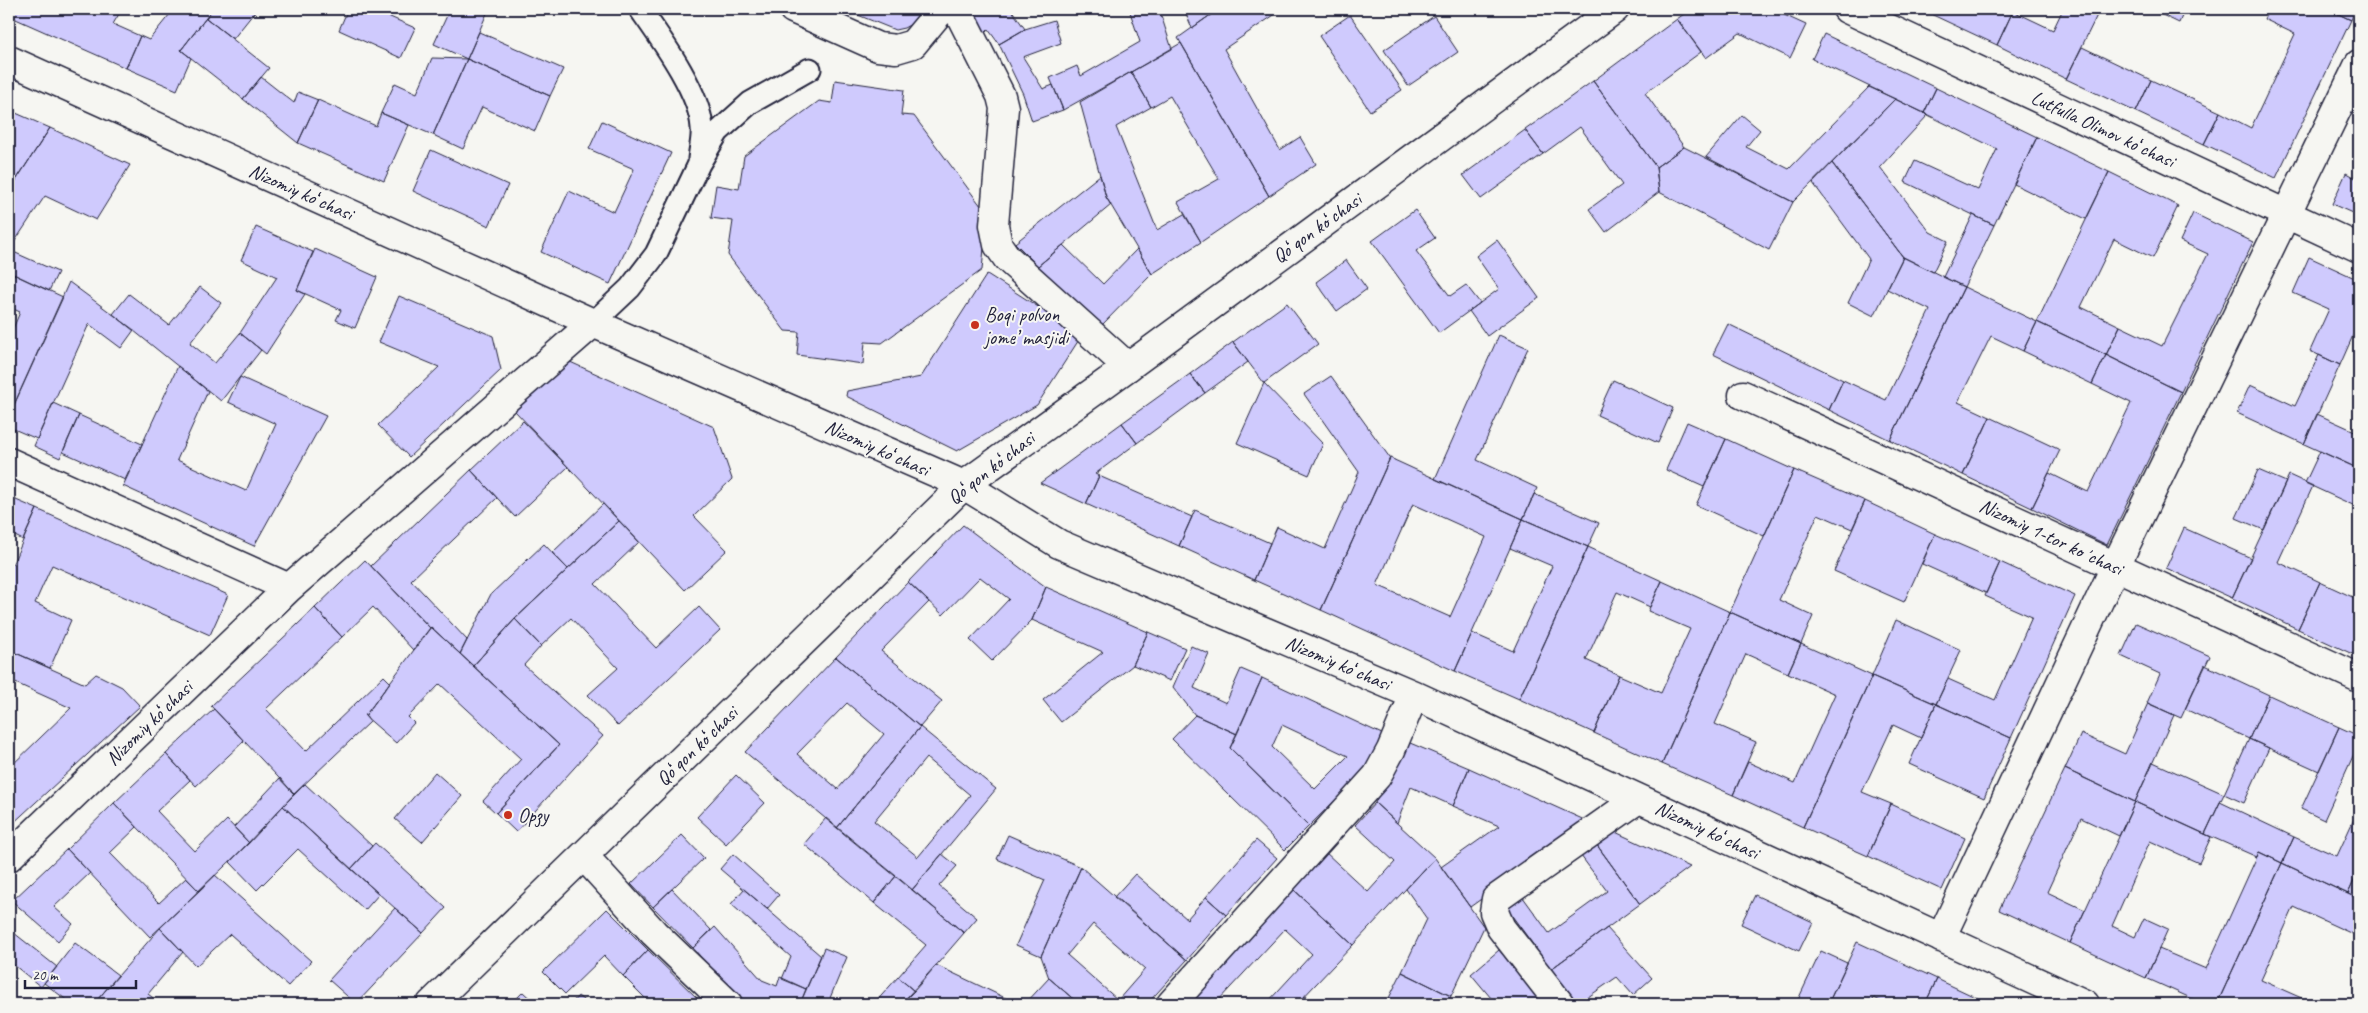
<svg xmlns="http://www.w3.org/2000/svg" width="2368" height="1013" font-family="Caveat,sans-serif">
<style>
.building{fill:#cfcafd;stroke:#22223b;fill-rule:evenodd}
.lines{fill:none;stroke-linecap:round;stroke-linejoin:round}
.lane-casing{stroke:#22223b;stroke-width:25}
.street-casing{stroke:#22223b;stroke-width:31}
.secondary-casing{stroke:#22223b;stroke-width:31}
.lane{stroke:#f6f6f2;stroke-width:21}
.street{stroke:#f6f6f2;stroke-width:28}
.secondary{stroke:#f6f6f2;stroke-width:28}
.poi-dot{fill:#c8321e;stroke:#f6f6f2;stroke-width:2}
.labels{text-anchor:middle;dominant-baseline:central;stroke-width:4;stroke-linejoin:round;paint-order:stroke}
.street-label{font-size:20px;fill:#22223b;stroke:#f6f6f2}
.poi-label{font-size:20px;fill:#22223b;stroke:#f6f6f2;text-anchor:start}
</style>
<rect width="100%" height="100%" fill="#f6f6f2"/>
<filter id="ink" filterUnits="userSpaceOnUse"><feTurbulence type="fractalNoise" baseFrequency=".02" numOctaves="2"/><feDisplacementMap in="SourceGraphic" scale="10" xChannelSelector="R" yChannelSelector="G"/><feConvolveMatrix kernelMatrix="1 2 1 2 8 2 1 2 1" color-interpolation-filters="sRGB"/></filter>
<g filter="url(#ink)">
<path class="building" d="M9,9h113l-9,15 27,12 -14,32 -117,-52z
M174,9h39l-32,41 10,8 -14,32 -51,-22 14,-32 9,4z
M213,9h44l-24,30 -27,-21z
M348,9h24l43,19 -14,30 -62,-28z
M450,9h32l6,2 -21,48 -33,-15z
M843,9h81l-4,7 -7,7 -9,5 -9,2z
M968,9h43l14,20 -26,15 -11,-15 -4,4z
M1129,9h30l13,40 -109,61 -13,-32 27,-12 4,10 59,-34z
M1184,9h35l-27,19z
M1219,9h64l-59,40 56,101 20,-13 16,27 -47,32 -91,-158z
M1691,9h80l35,16 -16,33 -50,-25 -34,25 -29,-39z
M1920,9h88l5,2 -16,34z
M2063,9h37l-34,70 -69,-34 16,-34 40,19z
M2156,9h29l-6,14 -25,-12z
M2269,9h59l23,11 -75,158 -72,-34 16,-32 31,16 44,-94 -31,-15z
M2328,9h28l-5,11z
M1350,15l52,75 -32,21 -51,-75z
M1434,16l24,36 -50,34 -24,-36z
M206,18l63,50 -26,31 -62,-49z
M1677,19l24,33 -56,41 39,54 -28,20 -63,-86z
M1054,20l7,23 -38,14 20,32 10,-4 10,25 -31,11 -9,-27 -24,-50 26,-15z
M479,32l84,37 -13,27 -83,-37z
M1824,34l112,54 -12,25 -112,-54z
M1181,43l88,153 -68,46 -23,-40 41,-23 -49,-83 -19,11 -20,-35z
M2082,47l69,33 -15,32 -70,-33z
M432,58l35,1 -34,76 -52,-22 14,-30 22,10z
M467,59l83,37 -15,35 -53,-24 -19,42 -30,-14z
M1131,72l20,35 -35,20 41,103 27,-16 17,28 -49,32 -46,-77 -26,-95z
M261,77l33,26 4,-11 20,8 -20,43 -55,-44z
M835,80l69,10 -3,25 13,1 73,98 -5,56 -100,73 -17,-1 -2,22 -66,-9 2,-23 -14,-1 -57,-76 5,-34 -22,-3 5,-33 23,4 5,-33 75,-55 13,2z
M2151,80l69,32 -16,32 -68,-32z
M1593,81l63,86 3,25 -53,40 -17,-23 33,-24 -42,-58 -37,27 -18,-24z
M1869,87l26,12 -102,103 -87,-45 36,-42 18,15 -14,17 43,22z
M1936,88l101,49 -43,88 -89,-43 10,-21 63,29 19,-41 -73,-36z
M1895,99l33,16 -48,52 50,65 18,9 -15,31 -30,-15 -71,-94z
M318,100l58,26 5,-13 28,12 -25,56 -86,-38z
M9,110l41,18 -41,63z
M602,121l69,32 -61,131 -69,-32 28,-61 45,21 20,-43 -45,-20z
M50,128l80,37 -34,55 -51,-24 -36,54 49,22 -9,19 -40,-19v-81z
M1525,130l18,24 -62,45 -18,-24z
M2037,137l72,35 -23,47 -72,-35z
M1684,147l109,55 -24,48 -110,-58 -3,-25z
M431,150l77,35 -19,41 -76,-35z
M1832,163l71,94 -29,59 -26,-13 21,-44 -56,-76z
M2109,172l69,34 -25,52 -39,-19 -33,68 39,19 -14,29 -69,-33z
M2346,173l13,7v36l-27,-12z
M1100,175l6,22 5,8 -73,61 -23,-23z
M1415,210l20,28 -19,13 34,45 16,-11 14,18 -41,30 -67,-92z
M2193,213l60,29 -72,150 -75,-37 14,-29 42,20 46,-92 -28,-13z
M1973,215l21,10 -30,62 -21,-10z
M256,227l57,25 -16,38 8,4 -39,60 -26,-21 37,-56 -36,-17z
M1497,240l42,58 -52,38 -18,-25 30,-22 -23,-33z
M1063,245l40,39 34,-35 15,25 -51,52 -63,-60z
M315,249l62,28 -22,51 -19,-8 5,-10 -44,-20z
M1903,257l61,30 -74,153 -61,-30 14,-30 43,20 44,-90 -43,-21z
M2309,257l50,23v42l-19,43 -30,-14 19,-42 -36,-16z
M1346,260l21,29 -30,22 -21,-29z
M9,272l54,25 -54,119v-78l11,-26 -11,-5z
M987,274l95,61 -45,70 -80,46 -111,-55 1,-5 74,-14z
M69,282l65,48 -13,18 -32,-24 -52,115 -28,-12v-11z
M200,287l21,16 -31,40 25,20 25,-30 21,17 -40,51 -108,-87 16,-20 40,31z
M1964,287l73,35 -14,29 -32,-15 -33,66 32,15 -27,58 -73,-35z
M399,296l94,40 8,34 -92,87 -31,-32 61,-58 -60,-25z
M1287,303l31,41 -54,39 -31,-41z
M2037,322l69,33 -14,29 -69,-33z
M2359,322v17l-6,-3z
M1728,324l115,56 -14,30 -116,-56z
M1499,335l29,13 -51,112 60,28 -14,31 -88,-40z
M1233,342l15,20 -43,31 -15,-19z
M2106,355l75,37 -74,153 -75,-37 17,-35 39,19 43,-89 -39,-19z
M2319,355l21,10 -36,79 -67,-31 13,-28 45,21z
M568,361l146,66 18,52 -38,37 33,34 -42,40 -170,-179z
M178,366l30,25 -31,69 69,31 30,-67 -48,-22 12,-25 86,39 -72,130 -131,-60z
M1190,374l15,19 -68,50 -15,-20z
M1331,376l59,82 -69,152 -67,-30 23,-53 48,22 34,-77 -55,-78z
M1613,380l60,28 -15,35 -61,-28z
M1264,383l59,61 -14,31 -72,-32z
M53,403l26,12 -19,43 -26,-12z
M2317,414l42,19v36l-55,-25z
M79,415l63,29 -17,36 -62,-28z
M1990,417l70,33 -28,58 -69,-33z
M523,421l45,46 -53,50 -44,-47z
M1687,422l39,17 -22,48 -38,-17z
M1122,423l15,20 -42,31 4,2 -13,28 -46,-21z
M1726,439l68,31 -30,66 -68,-31z
M2320,451l39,18v28l-4,9 -50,-23z
M1390,458l133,61 -68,152 -134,-61zM1413,504l73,33 -36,80 -73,-32z
M471,470l26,28 -86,82 56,60 -7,14 -29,-27 -1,1 -59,-62z
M1794,470l71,31 -13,28 -34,-15 -39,86 34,16 -12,28 -71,-32z
M2258,470l28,12 -22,48 -28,-12z
M2289,475l24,11 -35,76 42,20 -22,47 -66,-31z
M1099,476l93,41 -13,29 -93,-42z
M1534,494l65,29 -11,24 -65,-28z
M9,497l28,12 -14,31 -14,-7z
M2359,497v11l-4,-2z
M1865,501l70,33 -31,68 -70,-31z
M603,504l16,17 -51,48 -16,-16z
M37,509l191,86 -18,40 -158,-70 -17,38 36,17 -21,48 -41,-18v-78z
M1195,510l75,33 -16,37 -75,-34z
M1523,519l65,28 -69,152 -64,-28 17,-38 41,18 39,-85 -42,-18z
M619,521l20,21 -44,42 61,64 43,-41 21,23 -102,96 -30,-31 30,-27 -47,-50 -30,28 -26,-27z
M963,525l83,62 -14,33 -40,41 -22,-21 39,-41 -29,-22 -37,38 -35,-33z
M2184,528l67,30 -19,40 -66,-30z
M1935,534l65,28 -14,31 -64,-29z
M544,544l24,25 -53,50 -42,47 -13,-12 31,-60z
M1588,547l74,34 -12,26 -33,-15 -31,68 33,15 -25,58 -75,-34z
M365,560l65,68 -17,22 -40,-43 -31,30 -27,-29z
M2000,562l75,34 -64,142 -75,-34 12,-25 47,21 37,-83 -47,-21z
M1662,581l68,31 -68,152 -68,-31 25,-58 42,18 29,-64 -42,-18z
M908,582l21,20 -48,49 61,50 -22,26 -84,-70z
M2320,582l39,18v57l-61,-28z
M1046,587l102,45 -15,33 -72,57 -18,-22 60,-48 -71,-32z
M315,608l27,29 -76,72 40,42 78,-75 6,6 -25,34 5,6 -76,72 -83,-88z
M1730,612l71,32 -13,29 -42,-19 -31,70 41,18 -23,53 -71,-31z
M515,619l26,27 -17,19 79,71 -87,96 -20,-19 63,-68 -86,-79z
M1896,620l65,30 -25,54 -64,-28z
M2136,623l74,33 -29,62 -34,-15 13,-29 -39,-18z
M431,627l128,118 -63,68 -13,-12 38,-42 -81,-75 -32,33 6,6 -18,20 -31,-27z
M1148,632l37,16 -15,33 -37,-16z
M1801,644l71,32 -69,151 -70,-32 15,-33 47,21 40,-89 -47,-21z
M1191,646l18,8 -15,34 32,15 15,-34 21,9 -25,56 -42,-19 -22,-28z
M9,650l76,34 11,-10 26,13 18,19 -131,121v-59l62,-60 -62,-28z
M836,657l84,70 -83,101 -92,-76zM847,703l37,31 -46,55 -41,-35z
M2205,665l64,30 -20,44 -64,-30z
M1872,676l64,28 -15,34 -28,-13 -31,67 29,12 -23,52 -65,-29z
M1262,678l122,57 -14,31 -61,60 -79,-78zM1282,725l66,31 -33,33 -43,-42z
M2269,695l70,32 -20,44 -70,-32z
M2148,703l26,12 -39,87 -70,-33 16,-35 44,20z
M1936,704l75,34 -27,60 -75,-34z
M214,709l30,32 -48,45 -30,-32z
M1195,715l42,19 -7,14 79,78 -24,24 -113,-111z
M920,727l76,62 -84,101 -75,-62zM926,758l44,37 -52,62 -44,-36z
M2339,727l20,9v7l-35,77 -23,-11z
M2249,739l20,9 -25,55 -20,-9z
M1403,740l66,28 -16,38 -42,-19 -14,36 -22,-20z
M166,754l24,26 -33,31 38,40 32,-31 22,23 -50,48 -85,-88z
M2153,762l71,32 -19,40 -70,-32z
M1469,768l120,54 -119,85 -29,-40 58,-41 -46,-20z
M2065,769l70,33 -16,34 -38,-18 -34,74 38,18 -15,33 -71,-33z
M435,772l27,24 -40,46 -27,-23z
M736,775l29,28 -39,41 -29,-27z
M280,778l14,16 -45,49 -15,-16z
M305,784l67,62 -21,23 -68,-63z
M2135,802l76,35 -12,26 -49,-22 -38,85 23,11 9,-19 24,11 -22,49 -76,-35z
M2220,802l74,35 -12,26 -23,-11 -2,5 -52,-23z
M114,803l23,24 -27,26 49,50 27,-25 13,13 -49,46 -83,-88z
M1375,803l60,55 -82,87 -62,-58 33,-36 44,41 27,-30 -40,-37z
M1891,804l74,34 -23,52 -74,-34z
M283,806l96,88 -14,16 -67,-61 -41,41 -27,-28z
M826,818l70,58 -22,27 -70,-59z
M2354,819l5,3v48l-11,24 -66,-31 12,-26 43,19z
M1609,829l81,38 -50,37 -46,-63z
M682,835l22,23 -51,49 -22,-23z
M1008,835l73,32 -40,89 -25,-11 29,-65 -48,-21z
M1256,840l21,18 -51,57 -20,-18z
M1594,841l46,63 -89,65 -47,-64 16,-12 29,40 58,-42 -29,-39z
M375,843l71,65 -23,25 -72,-64z
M67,849l23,24 -36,34 19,17 -15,17 -46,-40z
M2259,852l23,11 -65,141h-13l-58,-26 13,-29 47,20z
M733,854l46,41 -12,14 -47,-40z
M942,854l15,12 -18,20 38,32 -13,15 -52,-43z
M1435,858l49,69 -33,69 -49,-24 25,-53 -21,-30z
M2282,863l77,36v38l-65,-30 -33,73 54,24h-98z
M1081,867l106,93 -40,44h-68l-30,-26 -8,-22zM1093,924l52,45 -27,31 -51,-45z
M2359,870v29l-11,-5z
M1135,874l52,45 19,-22 20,18 -39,45 -73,-63z
M215,875l96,86 -23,25 -58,-52 -34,32 -36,-38z
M896,876l68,57 -50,58 -16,-14 28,-32 -52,-42z
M1291,887l62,58 -56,59h-31l46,-50 -27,-25 -69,74 2,1h-38z
M672,889l39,41 -18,18 -40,-41z
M744,889l77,67 -15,33 -24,-10 9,-22 -60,-53z
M1755,895l58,27 -14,29 -58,-27z
M395,908l28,25 -67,71 -27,-24z
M607,909l41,41 -25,26 -19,-20 -39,38 -22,-22z
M715,927l47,53 15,6 3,-9 26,12 -6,15h-55l-6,-3 -46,-53z
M160,928l23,24 -35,42 13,10h-58l-6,-4z
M1607,928l45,50 -19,17 -16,-18 -39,27 -27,-35z
M9,929l48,38 -16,20 -32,-26z
M1857,942l80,37 -12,25h-38l-13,-6 -3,6h-43z
M75,943l43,32 -24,29h-22l-28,-21z
M824,948l23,9 -17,41 14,6h-44z
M648,950l50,49 -5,5h-42l-28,-28z
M1499,950l46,54h-49l-25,-30z
M1821,951l26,12 -19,41h-32z
M936,965l82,39h-117z
M1402,972l49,24 -4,8h-61z
M898,977l16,14 -13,13h-27z
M1049,978l30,26h-54z
M1937,979l53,25h-65z
M523,992l13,12h-25z
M578,996l10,8h-17z
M1305,996l17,8h-25z
M698,999l5,5h-10z"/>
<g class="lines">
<g class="lane-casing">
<path id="lane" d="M640,9c21,30 60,83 62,119 1,10 -2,21 -3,31
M593,323l37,-35 26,-34 43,-90 19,-32 32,-29 60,-34"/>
</g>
<g class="street-casing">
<path id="street" d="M793,9l85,38 18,2 17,-5 29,-35
M957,9l44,87 3,12 -10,117 4,20 9,13 121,109
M1847,9l512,239
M9,60l584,263 371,162 95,59 355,151 671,309
M1743,395l616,283
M9,462l280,126
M584,856l70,77 74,71
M9,857l280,-269 304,-265
M1941,938l174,-371 244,-503
M1171,1004l206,-228 14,-26 23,-55
M1560,1004l-59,-76 -7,-16 2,-13 142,-100"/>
</g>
<g class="secondary-casing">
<path id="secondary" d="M431,1004l533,-519 164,-118 487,-358"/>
</g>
<use href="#lane" class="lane"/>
<use href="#street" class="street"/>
<use href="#secondary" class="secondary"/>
</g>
</g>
<g class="poi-dot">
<circle cx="975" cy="325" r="5"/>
<circle cx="508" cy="815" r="5"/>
</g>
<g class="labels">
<g class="street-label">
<text transform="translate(2103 129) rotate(25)">Lutfulla Olimov koʻchasi</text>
<text transform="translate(301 192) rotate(24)">Nizomiy koʻchasi</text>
<text transform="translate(1317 228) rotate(-36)">Qoʻqon koʻchasi</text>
<text transform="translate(877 448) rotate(24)">Nizomiy koʻchasi</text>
<text transform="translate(991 468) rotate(-38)">Qoʻqon koʻchasi</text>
<text transform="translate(2051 537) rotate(25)">Nizomiy 1-tor koʼchasi</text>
<text transform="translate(1338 663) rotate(23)">Nizomiy koʻchasi</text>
<text transform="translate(149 723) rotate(-44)">Nizomiy koʻchasi</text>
<text transform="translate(697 746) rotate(-44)">Qoʻqon koʻchasi</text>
<text transform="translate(1707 830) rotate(25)">Nizomiy koʻchasi</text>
</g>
<g class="poi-label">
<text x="985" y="314">Boqi polvon<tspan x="985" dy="23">jome’ masjidi</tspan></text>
<text x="518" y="815">Орзу</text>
</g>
</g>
<rect width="2368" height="1013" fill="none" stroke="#f6f6f2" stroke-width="30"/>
<rect x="15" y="15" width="2338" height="983" fill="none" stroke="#22223b" stroke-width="2" filter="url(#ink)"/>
<path d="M25 980v8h111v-8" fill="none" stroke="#22223b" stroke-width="2.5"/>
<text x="32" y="980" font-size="15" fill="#22223b" stroke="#f6f6f2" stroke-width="4" paint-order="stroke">20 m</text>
</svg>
